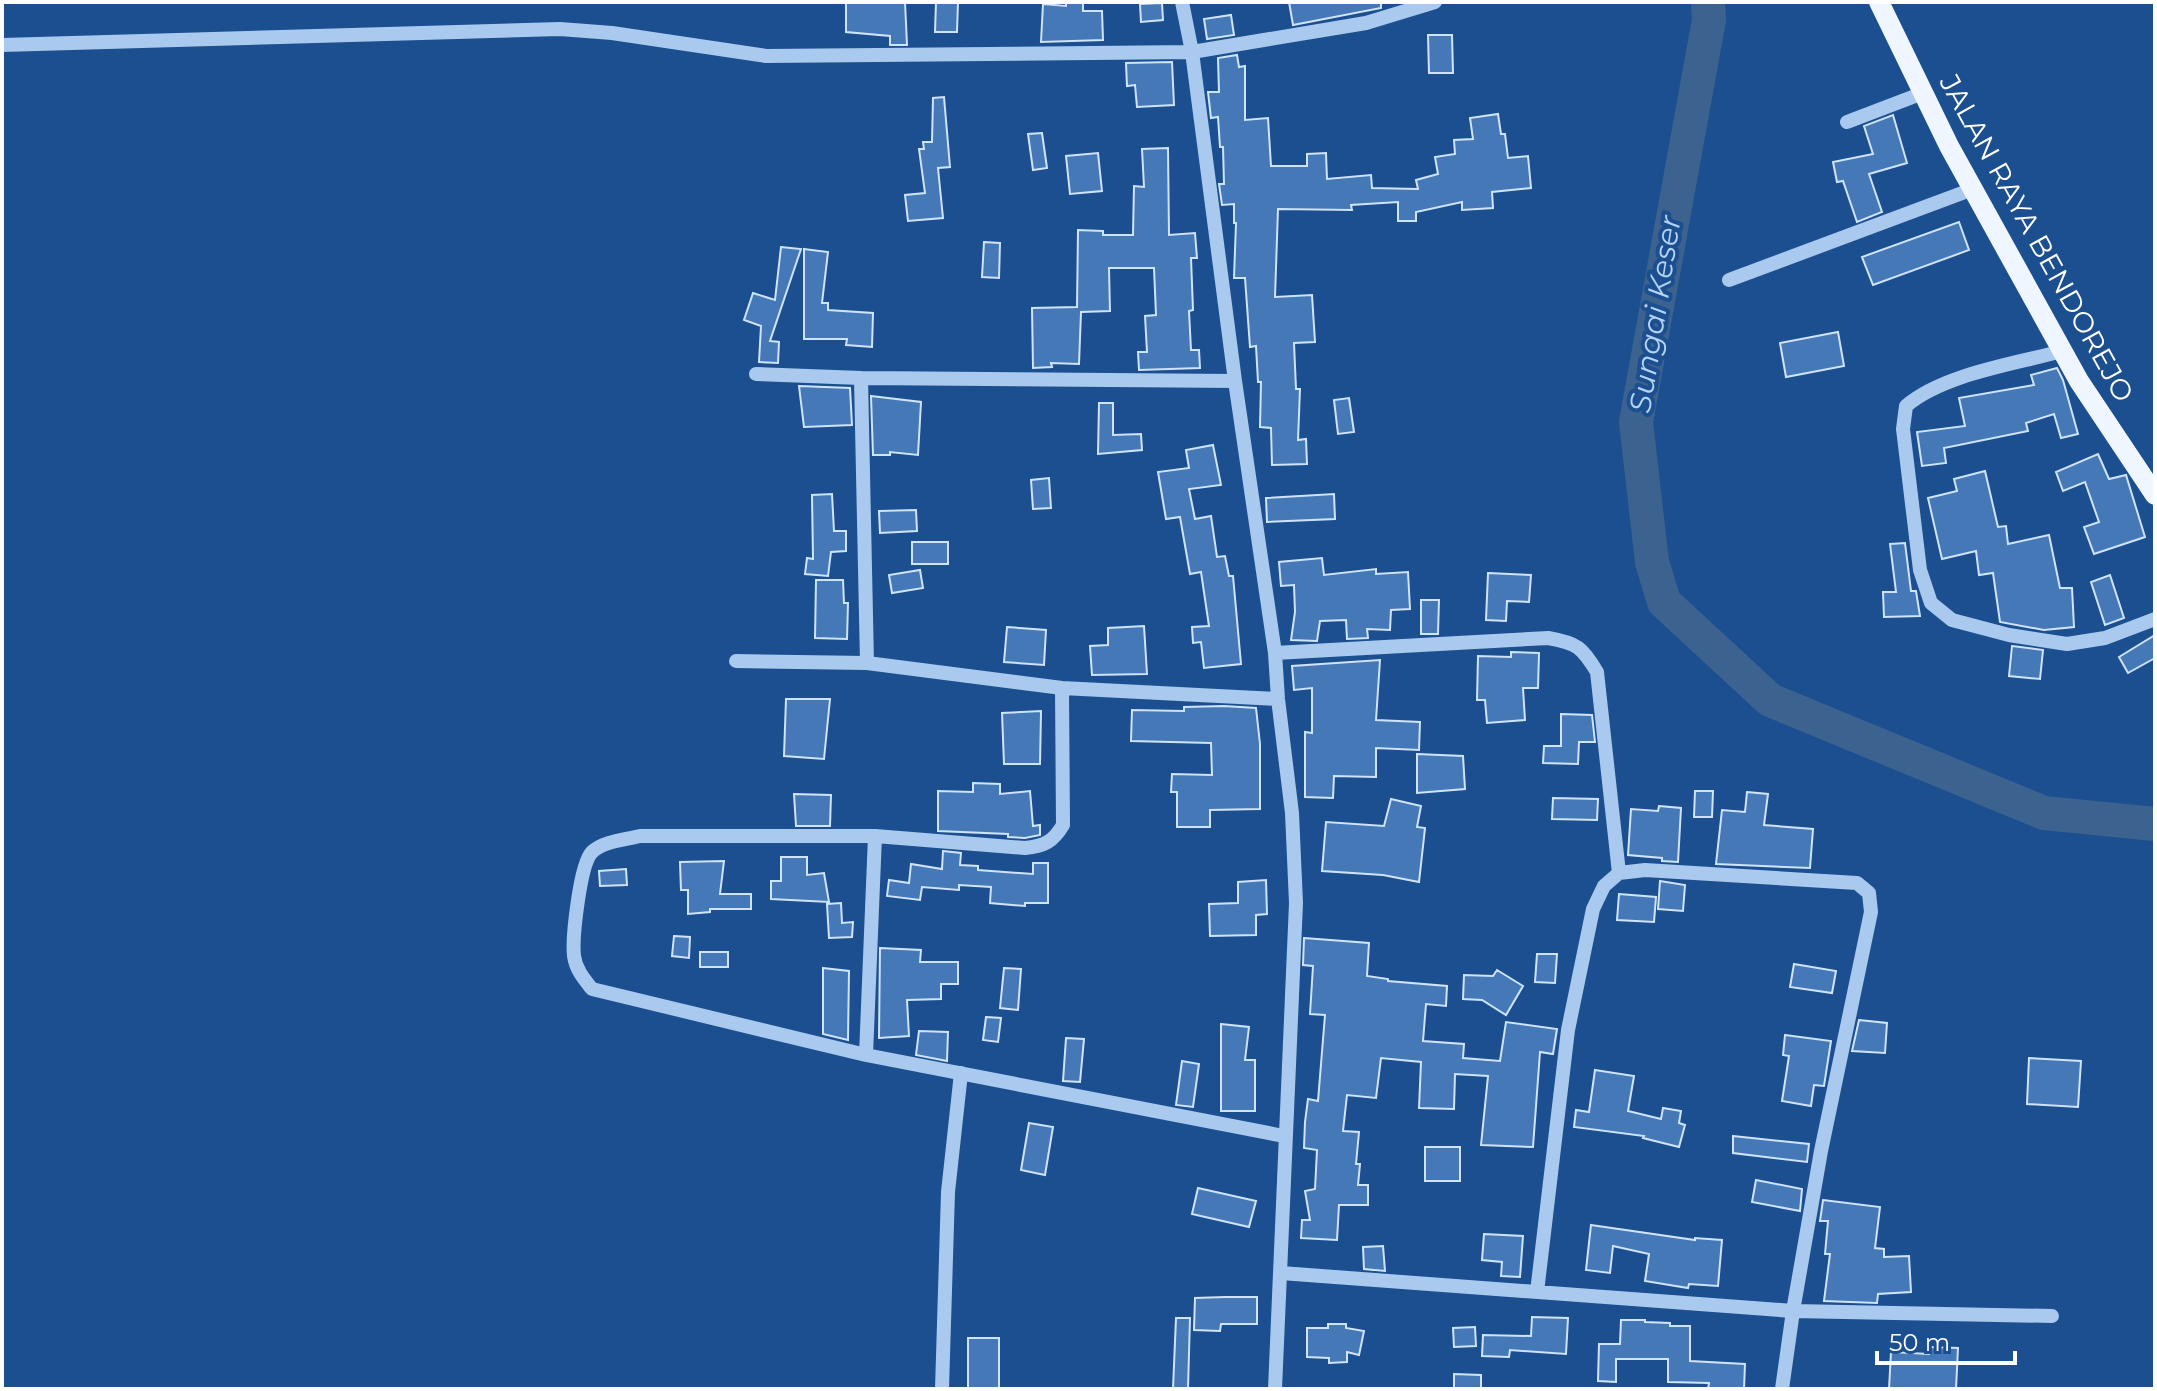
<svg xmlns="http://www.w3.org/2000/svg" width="2157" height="1391" font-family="Montserrat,sans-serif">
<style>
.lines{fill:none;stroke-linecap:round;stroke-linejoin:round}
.river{stroke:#3c6290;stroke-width:34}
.building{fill:#4478b7;stroke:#cfe3fa;stroke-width:2}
.minor{stroke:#a9c9ee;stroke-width:14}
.major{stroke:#f0f6ff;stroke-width:20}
.labels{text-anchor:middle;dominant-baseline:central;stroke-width:8;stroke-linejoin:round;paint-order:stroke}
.street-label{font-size:28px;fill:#fff;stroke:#1b4f8f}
.water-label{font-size:30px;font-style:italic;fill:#b5d3f5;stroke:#1b4f8f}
</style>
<rect width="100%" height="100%" fill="#1b4f8f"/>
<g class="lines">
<path class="river" d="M1708,2l1,18 -73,402 16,140 12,40 106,98 274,113 111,11"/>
</g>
<path class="building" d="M846,2h59l2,43h-17v-9l-44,-4z
M936,2h22l-1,30h-22z
M1066,2h17v9h19l1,29 -62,2 2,-38 23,2z
M1289,2h92v6l-88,17z
M1162,3l1,17 -22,2 -1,-18z
M1231,15l3,20 -27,4 -3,-20z
M1428,35h24l1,38h-24z
M1237,55l2,12 6,-1v54l23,-2 3,48h36v-12l19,-1 1,26 44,-4 1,13 46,1 -2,-9 22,-6 -3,-17 20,-3 -1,-14 19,-1 -3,-21 28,-4 3,20h4l3,24 20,-2 3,32 -39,4 1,16 -31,2v-8l-46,10v9h-18v-19l-47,3 1,5 -74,-1 -3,88 37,-2 3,47 -21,1 2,46h4l-2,51 8,-1 1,25 -35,1 -1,-37 -11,-1 1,-45h-3l-2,-36 -6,1 -5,-69h-11l2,-55h-2v-19l-12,1 -3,-21h5l-1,-37h-3l-2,-30 -7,1 -3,-26h11l-1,-34z
M1172,62l2,43 -37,2 -2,-22 -8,1 -1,-23z
M944,97l6,70 -12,1 5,50 -35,3 -3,-26 20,-2 -6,-44h5l-1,-7h9l1,-44z
M1893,115l14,48 -38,11 13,38 -25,10 -14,-41 -6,1 -4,-20 40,-8 -9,-28z
M1042,133l5,35 -14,2 -5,-36z
M1168,148l1,87 26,-2 2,25h-6l2,52 -4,1 2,39h8l1,18 -61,2 -1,-18h9l-2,-36 11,-1 -2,-47h-45l1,43 -29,1 -2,52 -28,-1 1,4 -19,1 -1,-60 45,-1 1,-77 25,1v4h30l1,-49 10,1 -2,-38z
M1098,153l4,38 -32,3 -4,-38z
M1959,222l10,28 -96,35 -11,-28z
M984,242l16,1 -1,35 -17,-1z
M781,247l20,2 -31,92 9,1 -1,21 -19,-1 2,-36 -17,-6 9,-27 22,7z
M804,249l24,3 -6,51h6v7l45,3 -1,34 -26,-2 1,-6h-43z
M1838,332l6,34 -58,11 -6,-34z
M2057,368l6,12 15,54 -17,4 -7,-24 -28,9 2,8 -84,17 2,15 -24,3 -5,-34 48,-6 -6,-28 75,-13 -3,-10z
M799,386l51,2 2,37 -48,2z
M871,396l50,6 -3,53 -28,-3v3h-17z
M1349,398l5,34 -16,2 -4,-34z
M1099,403h14v32l28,-1 1,16 -44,4z
M1213,445l8,40 -32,4 6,30 16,-3 6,41 8,-1 4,20h4l8,88 -37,4 -3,-26 -8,1 -1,-16 17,-1 -8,-54 -11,2 -10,-57 -14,2 -8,-47 31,-4 -3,-18z
M2098,454l11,25 17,-4 19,62 -51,17 -10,-27 15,-5 -14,-40 -22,9 -7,-19z
M1985,471l13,56 8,-1 2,18 41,-9 11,53h12l2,39 -30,3 -44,-8 -7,-49 -14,2 -3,-24 -34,8 -14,-61 29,-7 -3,-12z
M1049,478l2,30 -18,1 -2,-29z
M832,494l2,37h12v20l-15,1 -3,24 -23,-2 2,-16 6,1 -1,-64z
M1334,494l1,25 -68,3 -1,-24z
M916,510l1,21 -37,2 -1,-22z
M912,542h36v22h-36z
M1905,543l6,48h5l4,25 -36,1 -1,-25h13l-6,-48z
M1322,558l2,17 52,-6v5l32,-2 2,37 -19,1 -1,20 -23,-1 1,9 -21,1 -1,-19 -26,1 -3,20 -26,-1 4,-28 -1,-27 -13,1 -2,-24z
M920,570l3,18 -31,5 -3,-18z
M1488,573l43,2 -2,27 -22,-1 -1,20 -20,-1z
M2110,575l14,43 -19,7 -14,-43z
M816,580h27l1,23h4l-1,36 -32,-1z
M1421,600h18l-1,34h-17z
M1144,626l3,48 -55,1 -2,-29 18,-1v-17z
M1007,627l39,3 -2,35 -40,-3z
M2155,635v23l-27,15 -9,-16z
M2012,646l31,4 -3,29 -31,-3z
M1511,652l28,1 -1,35h-15l2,32 -38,3 -2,-23h-8l1,-44 33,1z
M1380,660l-4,60 44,2 -1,28 -43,-2v29l-42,-1 -1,22 -28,-1v-65l7,1v-45l-18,2 -2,-24z
M786,699h44l-6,60 -40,-3z
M1224,706l32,2 4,36v65l-50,1v17h-33v-35h-6l1,-18 40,1 -1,-32 -80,-2 1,-31 52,1v-4z
M1041,711l-1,53h-36l-2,-51z
M1561,714l31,1 3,27h-16l-1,22 -35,-1 1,-17h17z
M1417,754l46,2 2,33 -48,4z
M973,783l27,1v10l30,-3 3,35 7,-1v10l-15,3 -17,-1v-3l-70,-3v-40l35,1z
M1695,791h18l-1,26h-18z
M1747,792l21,2 -4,31 49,4 -3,39 -94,-4 6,-54 23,2z
M794,794l37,1 -1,31h-34z
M1553,798l45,1 -1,21 -45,-1z
M1391,799l30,7 -4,21 8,1 -6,54 -36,-7 -61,-4 4,-49 58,4z
M1659,806l22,2 -3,54 -16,-1v-3l-34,-3 3,-46 27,2z
M943,851l18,2 -1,12 18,1v4l55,4v-11h15v40h-23v3l-35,-3 1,-16 -32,-2v5l-37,-3 -2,13 -33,-4 2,-16 20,3 2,-19 31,5z
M781,857h26v18l17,-2 5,29 -58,-3v-18h10z
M724,861l-4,33h31v15h-41v3l-22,2v-24h-7l-1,-28z
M626,869l1,16 -27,1 -1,-15z
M1266,880l1,34 -11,1v20l-46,1 -1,-32 29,-1v-21z
M1660,881l25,4 -2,26 -25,-2z
M1619,894l37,3 -2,25 -37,-2z
M841,903l1,20 11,-1 -1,15 -23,1 -2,-34z
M674,936l16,1 -1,21 -17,-2z
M1304,938l65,5 -2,33 21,3v2l59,5 -1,20 -20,-2 -3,37 41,3 -1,14 37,3 6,-39 51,7 -4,25 -13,-2 -7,95 -52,-2 7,-69 -33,-2 -1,35 -35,-1 2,-46 -40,-4 -5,40 -29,-3 -4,36 16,1 -3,32h4l-2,21h10v20h-29l-2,35 -36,-2 1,-18h8l-5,-29 10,-2 2,-39 -13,-2 1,-26 3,-23 10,2 7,-86 -15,-1 3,-48 -10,-1z
M880,948l41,2 -1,12h38v22h-17v15l-34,1 2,36 -30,2z
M700,952h28v15h-28z
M1537,954h20l-2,29 -20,-1z
M1794,964l42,7 -4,22 -42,-6z
M823,968l26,3 -1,69 -25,-6z
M1004,968l17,1 -3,41 -18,-2z
M1497,970l26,16 -17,29 -24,-15 -19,-1 1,-24 29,1z
M986,1017l15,1 -3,24 -15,-2z
M1859,1020l28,3 -2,30 -33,-2z
M1221,1024l28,3 -4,33h10v51h-34z
M919,1031l29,1 -1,29 -31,-6z
M1785,1035l46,6 -7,45 -10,-1 -3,21 -29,-5 7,-45 -6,-1z
M1066,1038l18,1 -4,43 -17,-1z
M2029,1058l52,3 -3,46 -51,-3z
M1182,1061l17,3 -6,43 -17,-2z
M1595,1070l39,6 -6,35 33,8 2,-11 18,3 -2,12 6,2 -6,22 -36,-9 1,-2 -70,-9 2,-17 13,2z
M1029,1123l24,4 -8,48 -24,-5z
M1733,1136l76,8 -2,18 -74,-9z
M1425,1147h35v34h-35z
M1756,1180l46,9 -2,22 -48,-9z
M1198,1188l58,13 -7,26 -57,-13z
M1823,1200l57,7 -5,41 9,1v8l25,-1 2,36 -33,2 -1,9 -53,-2 6,-47h-5l3,-33h-8z
M1591,1225l104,15v-2l27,2 -4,46 -29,-2 -1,4 -43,-7 4,-27 -36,-8 -3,27 -24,-3z
M1484,1234l39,2 -3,41 -19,-1 1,-14 -20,-2z
M1383,1246l2,25 -21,-2 -1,-22z
M1225,1297h32v27h-36l-1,7 -26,-1 1,-32z
M1532,1317l36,1 -2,36 -56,-4 -1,7 -27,-1 1,-21 48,1z
M1176,1318h14l-2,71h-15z
M1621,1320h24v2l25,1v3h20v35l55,3 -1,25h-36l1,-6 -41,-1v-23h-52v23l-18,-1 1,-37h21z
M1328,1324h18v4l18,3 -5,24 -12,-3v10l-18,1v-5l-22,-1v-29h21z
M1475,1327l1,19 -22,1 -1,-19z
M968,1338h31v51h-31z
M1930,1347l28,1 -2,41h-67l2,-37 38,2z
M1454,1374l27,1v14h-27z"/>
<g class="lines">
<path class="minor" d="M1182,2l10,50 43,329 40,272 3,46 14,114 4,90 -21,486
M2,45l558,-16 52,4 154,23 426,-4 174,-29 69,-21
M1847,122l76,-29
M1729,280l244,-91
M2062,351c-47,13 -119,23 -156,55l-3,23 17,141 11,33 21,17 57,15 58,9 38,-6 50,-19
M756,374l105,4 374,3
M861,378l6,285
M1275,653l273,-15c29,5 34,9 49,34l22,201
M736,661l131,2 195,25 216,11
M1062,688l1,137c-10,17 -19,21 -38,23l-150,-12h-235c-16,4 -36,5 -48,16 -12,12 -20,86 -18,104 2,14 10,23 18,33l274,66 418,81
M866,1055l9,-219
M1281,1273l512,38 -11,78
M1537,1292l31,-262 25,-121 11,-23 15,-13 26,-3 212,13 12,10 2,19 -50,239 -28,160 259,5
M942,1389l6,-197 13,-119"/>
<path class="major" d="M1879,2l70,144 130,235 76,114"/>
</g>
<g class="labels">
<g class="street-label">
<text transform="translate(2037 238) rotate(61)">JALAN RAYA BENDOREJO</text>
</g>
<g class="water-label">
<text transform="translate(1655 314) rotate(-81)">Sungai Keser</text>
</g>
</g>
<rect width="2157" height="1391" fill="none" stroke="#ffffff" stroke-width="8"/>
<path d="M1877 1351v12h138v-12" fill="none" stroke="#ffffff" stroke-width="4"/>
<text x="1889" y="1351" font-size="24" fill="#ffffff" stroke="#1b4f8f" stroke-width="6" paint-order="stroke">50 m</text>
</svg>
